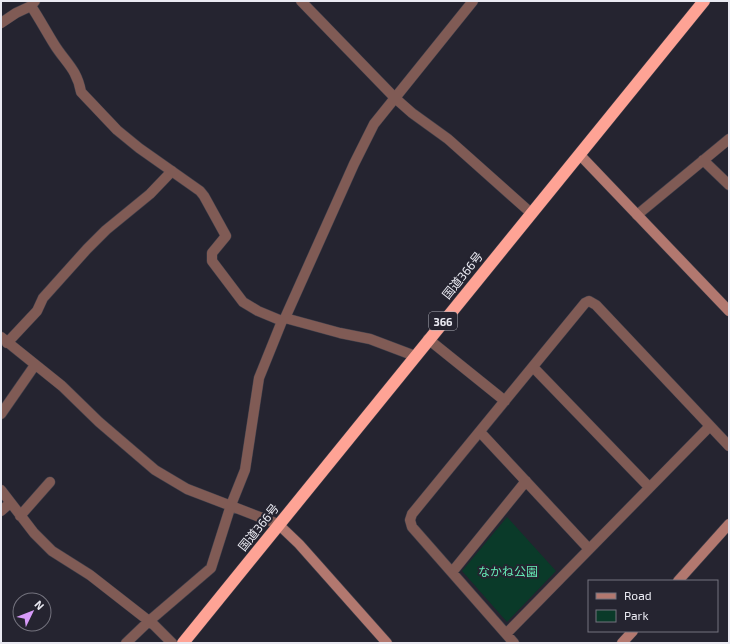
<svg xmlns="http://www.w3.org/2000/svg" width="730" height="644" font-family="'Exo 2','Noto Sans JP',sans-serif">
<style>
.green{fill:#0a3a29}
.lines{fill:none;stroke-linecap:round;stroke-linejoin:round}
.street-casing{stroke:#41404b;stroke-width:11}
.secondary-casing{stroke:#41404b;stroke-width:11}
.highway-casing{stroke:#41404b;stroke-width:13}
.street{stroke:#805b55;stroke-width:10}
.secondary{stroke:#b2786f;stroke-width:10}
.highway{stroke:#fea395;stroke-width:12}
.labels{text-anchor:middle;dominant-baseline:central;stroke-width:4;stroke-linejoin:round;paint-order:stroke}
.shield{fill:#252430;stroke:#afafb8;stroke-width:1}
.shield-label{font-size:11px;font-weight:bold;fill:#eaeaf2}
.street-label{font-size:12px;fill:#eaeaf2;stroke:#252430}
.park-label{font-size:12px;fill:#66edb8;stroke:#252430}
</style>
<rect width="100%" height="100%" fill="#252430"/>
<path class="green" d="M507,517l49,54 -49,51 -45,-51z"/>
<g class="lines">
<g class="street-casing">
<path id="street" d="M301,1l94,97 17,15 36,26 83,74
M31,6c8,12 15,25 23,38 11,18 23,25 27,48l36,38 22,18 61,43 4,5 22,40 -14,17v8l31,41 15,9 24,10
M1,23l15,-10 15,-7 4,-5
M703,160l26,25
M637,215l92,-76
M285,318l55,15 30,6 45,17
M1,337l61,49 37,36 56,48 32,19 91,35
M428,339l77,62
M7,343l30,-32 6,-13 44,-49 19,-19 44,-36 22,-23
M533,367l116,120
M1,414l34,-49
M480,432l109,117
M1,490l33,43 18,18 38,24 64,50 18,18
M1,511l9,-8
M20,516l30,-34
M453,571l73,-90
M506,634l204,-208
M126,643l22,-21 63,-54 20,-63 14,-35 14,-92 23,-57 3,-3 69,-154 20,-40 99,-123
M514,643l-102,-116 -2,-7 2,-6 173,-211 4,-2 7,4 133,141"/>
</g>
<g class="secondary-casing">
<path id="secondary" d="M580,155l149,156
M278,524l21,20 88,99
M678,581l51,-57
M622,643l11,-12"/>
</g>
<g class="highway-casing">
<path id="highway" d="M183,643c172,-215 348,-427 521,-642"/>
</g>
<use href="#street" class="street"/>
<use href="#secondary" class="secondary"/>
<use href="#highway" class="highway"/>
</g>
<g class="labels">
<rect class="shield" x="429" y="312" width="28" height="18" rx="3"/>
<g class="shield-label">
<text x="443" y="321">366</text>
</g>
<g class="street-label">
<text transform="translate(462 275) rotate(-51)">国道366号</text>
<text transform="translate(258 527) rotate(-51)">国道366号</text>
</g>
<g class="park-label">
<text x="508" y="571">なかね公園</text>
</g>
</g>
<rect width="730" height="644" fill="none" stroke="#eaeaf2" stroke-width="4"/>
<rect x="588" y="580" width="130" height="52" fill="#252430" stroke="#74737e"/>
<rect x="596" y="593" width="20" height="6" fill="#b2786f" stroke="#74737e"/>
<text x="624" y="600" font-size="12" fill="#eaeaf2">Road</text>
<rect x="596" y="610" width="20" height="12" fill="#0a3a29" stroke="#74737e"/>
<text x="624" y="620" font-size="12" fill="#eaeaf2">Park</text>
<g transform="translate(32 612) rotate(47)"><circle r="19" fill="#252430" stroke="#74737e"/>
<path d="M0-3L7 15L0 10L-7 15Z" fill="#d79bf9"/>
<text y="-6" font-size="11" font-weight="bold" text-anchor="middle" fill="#eaeaf2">N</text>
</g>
</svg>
